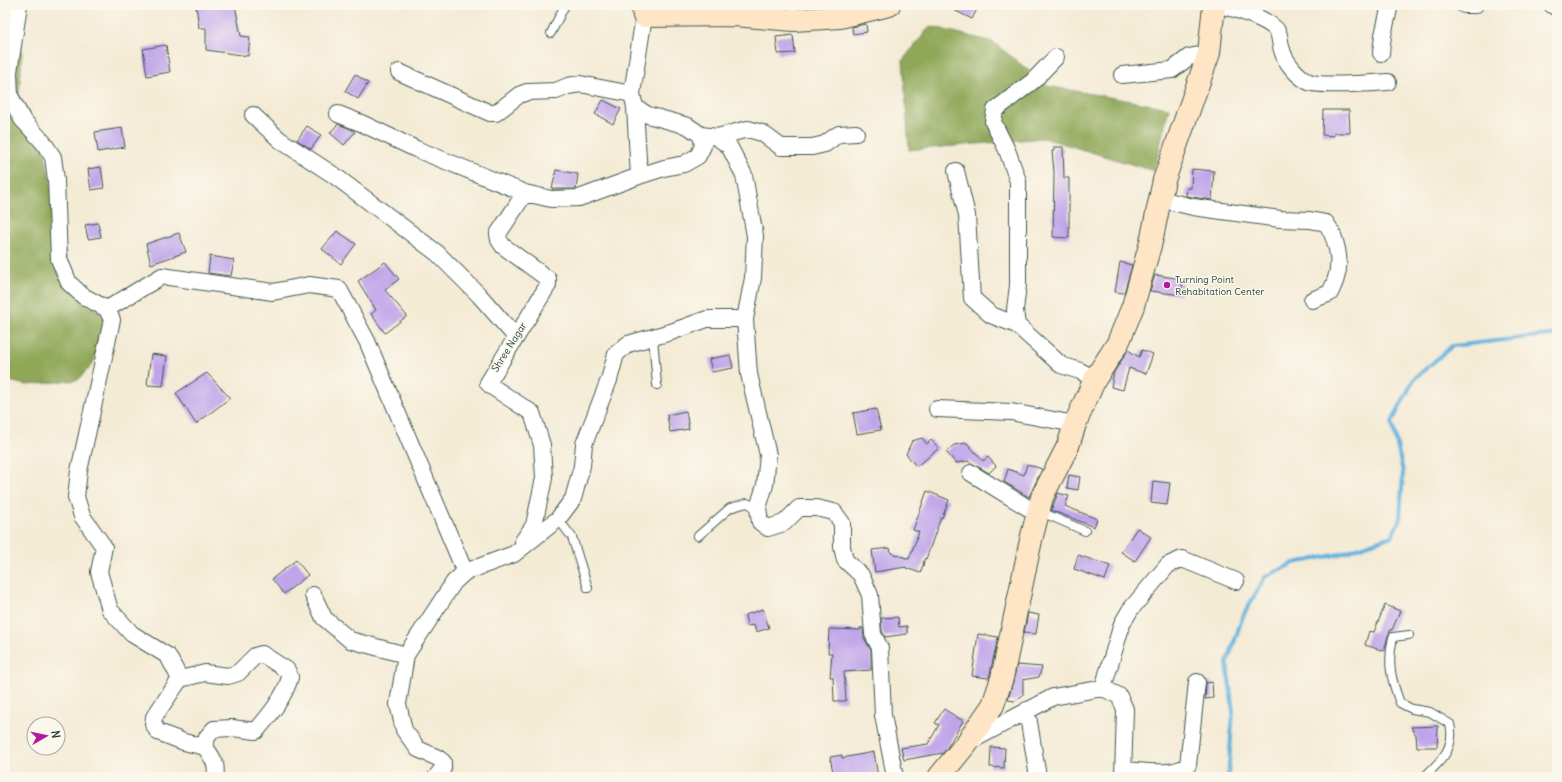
<svg xmlns="http://www.w3.org/2000/svg" width="1562" height="782" font-family="Delius,sans-serif">
<style>
.forest{fill:#90a759;stroke:#587246}
.lines{fill:none;stroke-linecap:round;stroke-linejoin:round}
.stream{stroke:#64b2de;stroke-width:4}
.building{fill:#bfa4ea}
.lane-casing{stroke:#3f574c;stroke-width:10}
.street-casing{stroke:#3f574c;stroke-width:18}
.secondary-casing{stroke:#3f574c;stroke-width:24}
.lane{stroke:#fff;stroke-width:8}
.street{stroke:#fff;stroke-width:16}
.secondary{stroke:#fee5c5;stroke-width:22}
.poi-dot{fill:#b5179e;stroke:#fbf7ec;stroke-width:1.5}
.labels{text-anchor:middle;dominant-baseline:central;stroke-width:3;stroke-linejoin:round;paint-order:stroke}
.poi-label{font-size:10px;fill:#1f3d34;stroke:#fbf7ec;text-anchor:start}
.street-label{font-size:10px;fill:#1f3d34;stroke:#fbf7ec}
</style>
<rect width="100%" height="100%" fill="#fbf7ec"/>
<filter id="ink" filterUnits="userSpaceOnUse"><feTurbulence type="fractalNoise" baseFrequency=".025" numOctaves="2"/><feDisplacementMap in="SourceGraphic" scale="8" xChannelSelector="R" yChannelSelector="G"/><feConvolveMatrix kernelMatrix="1 2 1 2 8 2 1 2 1" color-interpolation-filters="sRGB"/></filter>
<filter id="wash" filterUnits="userSpaceOnUse"><feTurbulence type="fractalNoise" baseFrequency=".012" numOctaves="4" result="noise"/><feDisplacementMap in="SourceGraphic" scale="16" xChannelSelector="R" yChannelSelector="G"/><feGaussianBlur stdDeviation="0.9" result="paint"/><feColorMatrix in="noise" values="0 0 0 0 0 0 0 0 0 0 0 0 0 0 0 0 0 1.4 0 .05"/><feComposite in="paint" operator="in"/></filter>
<g filter="url(#wash)">
<rect width="100%" height="100%" fill="#f4ebd5"/>
<path class="forest" d="M5,5h13v28l4,18 -3,44 22,40 25,123 16,35 26,29 -15,41 -15,17 -52,5 -21,-5z
M930,26l63,16 55,44 121,22 -15,63 -110,-33 -135,12 -6,-90z"/>
<g class="lines">
<path class="stream" d="M1228,777l5,-65 -6,-49 16,-47 22,-39 29,-14 46,-9 52,-18 8,-17 3,-47 -11,-50 22,-43 38,-33 105,-12"/>
</g>
<g id="blocks">
<path class="building" d="M196,5h39l6,31 9,1 -2,19 -42,-6v-22h-7z
M944,5h35l-7,14z
M866,24l1,8 -14,2 -1,-7z
M793,35l2,18 -17,1 -2,-17z
M166,45l4,27 -23,4 -4,-27z
M355,74l13,9 -10,16 -13,-8z
M603,100l18,9 -8,15 -18,-10z
M1323,110h26l1,23h-16v3l-12,-1z
M338,124l13,5 4,3 -11,13 -14,-12z
M307,126l14,9 -10,14 -14,-9z
M122,128l3,19 -27,5 -3,-20z
M1054,147h9l1,31h5v60l-16,-1 1,-65 -2,-21h2z
M101,167l3,21 -13,2 -3,-21z
M1192,169l22,2 -2,29 -26,-4 1,-8h4z
M556,170l22,4 -2,15h-24z
M98,223l3,14 -13,2 -3,-14z
M337,231l19,13 -15,20 -19,-15z
M179,233l7,19 -35,12 -5,-20z
M210,256l24,4 -3,16 -23,-3z
M385,262l14,17 -14,11 22,26 -22,17 -14,-19 5,-4 -18,-29z
M1120,262l12,3 -8,28 -9,-1z
M1155,275l28,4 -2,16 -31,-4z
M1128,350l11,7 3,-7 11,4 -7,20 -17,-6 -6,22 -12,-3 3,-15z
M151,354l16,2 -4,30 -16,-1z
M730,355l3,13 -21,4 -3,-13z
M207,373l23,25 -34,26 -20,-31z
M876,409l5,21 -24,4 -4,-21z
M686,411l3,18 -19,3 -3,-17z
M922,438l5,6 4,-4 8,8 -14,12 -9,6 -10,-12 6,-13z
M967,443l16,18 5,-4 8,9 -7,7 -21,-12 -12,2 -10,-11 8,-7z
M1027,464l15,5 -13,28 -25,-15 4,-13 16,6z
M1069,475l11,2 -2,13 -11,-2z
M1153,481l17,2 -3,22 -16,-2z
M927,491l22,9 -7,18 -1,-1 -15,42 -1,-1 -2,6 1,1h-1l-3,8 -14,-5v-1l-31,5 -3,-22 18,-2 1,5 18,6 10,-27 -6,-2z
M1058,493l11,3 -4,10 32,13 -3,8 -43,-17z
M1137,528l14,9 -16,24 -14,-9z
M1078,555l32,11 -5,14 -31,-11z
M296,560l12,15 -24,19 -12,-15z
M1385,605l15,6 -8,19 -1,-1 -3,7 -4,15 -19,-6 4,-14 5,1z
M763,609l6,19 -13,4 -2,-7 -7,1 -2,-11z
M1028,613l11,2 -3,19 -12,-1z
M898,617l1,10 8,-1v8l-22,3 -3,-6 -1,-13z
M860,628h3l1,10 7,12v20l-27,2 2,29h-12l-1,-24h-3l2,-24h-4l1,-24 31,1z
M978,634l20,3 -9,41 -17,-2z
M1017,665l25,2 -3,10 -16,3v15l-8,6 -7,-1z
M1212,682l1,16 -8,1 1,-16z
M944,709l19,12 -16,27 -4,5 -39,7 -3,-12 27,-4 11,-19 -4,-2z
M1438,726l-1,21h-20l-1,-12 -5,-8z
M991,747l14,1 -1,20 -14,-1z
M874,752l4,25h-44l-4,-20 12,-2v3z"/>
</g>
</g>
<g filter="url(#ink)">
<use href="#blocks" fill-opacity="0" stroke="#3f574c" stroke-width="1"/>
<g class="lines">
<g class="lane-casing">
<path id="lane" d="M551,33l14,-28
M653,337l4,48
M1039,511l46,20
M558,519l14,18 16,51
M698,536l32,-28 17,-5 11,5
M1409,635l-16,2c-6,26 -2,42 7,66l12,6 18,3 20,12c6,24 -10,38 -26,53"/>
</g>
<g class="street-casing">
<path id="street" d="M19,5l-10,67 1,24 12,23 21,23 10,15 3,23 3,79 10,24 14,13 24,13 5,11 -33,151 -3,26 6,19 22,31 -5,25 11,38 22,24 36,22 12,23 25,-6 23,3 10,-3 17,-17 7,-2 25,16 3,7c-5,20 -21,39 -34,54l-24,-3 -18,1 -7,8 -2,10c7,10 13,17 10,30
M1218,5c15,3 52,14 60,27 2,5 2,13 4,18 3,12 16,27 27,32 11,5 64,1 79,0
M1464,5h11
M1552,5l5,3
M1381,53l2,-18 7,-30
M1056,57l-23,24 -38,29 -2,12 14,28 11,31v104l-3,25 2,15 44,40 19,6 15,8
M399,72l91,41h6l23,-18 8,-3 29,-1 12,-5 12,-2 52,10
M1122,75l50,-5 17,-13 20,-4
M338,114l23,9 55,26 109,44 26,6 28,-1 60,-22 25,-8 20,-4 14,-8 5,-10 -2,-11 -13,-9 -40,-11 -13,-8
M253,115l27,25 55,36 102,77 42,42 36,41
M701,135l16,2 12,9 15,29 11,61 -2,42 -8,41 4,55 19,81 -3,30 -7,23 2,14 8,6 16,-5 15,-15h17l18,4 8,11v24l3,13 16,15 9,20 3,39 7,14 3,67 12,62
M717,137l31,-8 14,4 19,14h31l13,-3 8,-6 6,-4 17,-1
M956,171l11,44 5,83 19,17 26,10
M639,176l-4,-69 -3,-13 12,-78
M1160,199l33,8 87,12 30,1 16,3c10,14 16,37 10,55 -1,5 -4,10 -6,15l-18,7
M107,309l55,-33 111,16 36,-7 30,4 28,52 98,231
M937,409l74,3 64,12
M971,473l67,41
M523,541l11,-16 10,-47 -2,-33 -10,-32 -41,-27 -3,-3 60,-98v-6l-45,-33 -4,-6 -1,-6 27,-41
M313,595l11,23 26,22 56,15
M180,679l-26,38 -1,7 5,8 26,10 21,5
M1103,688l19,-64 8,-14 38,-45 14,-6 54,22
M1027,710l11,67
M969,742l84,-45 50,-9 16,8 6,13 -2,68
M1124,770c18,1 49,7 64,-5l9,-83
M436,777l7,-9v-6l-5,-4 -20,-9 -14,-19 -6,-26 8,-49 48,-73 11,-10 49,-18 44,-35 15,-20 9,-33 2,-22 25,-64 7,-26 12,-10 43,-12 36,-13h38"/>
</g>
<g class="secondary-casing">
<path id="secondary" d="M642,5l2,11 90,-1 60,5 46,-3 49,-12
M939,777l27,-33 27,-39 9,-27 29,-138 11,-43 26,-51 7,-22 20,-45 23,-36 15,-37 18,-64 13,-62 45,-127 5,-48"/>
</g>
<use href="#lane" class="lane"/>
<use href="#street" class="street"/>
<use href="#secondary" class="secondary"/>
</g>
</g>
<circle class="poi-dot" cx="1167" cy="285" r="4"/>
<g class="labels">
<g class="poi-label">
<text x="1175" y="279">Turning Point<tspan x="1175" dy="12">Rehabitation Center</tspan></text>
</g>
<g class="street-label">
<text transform="translate(509 347) rotate(-58)">Shree Nagar</text>
</g>
</g>
<rect width="1562" height="782" fill="none" stroke="#fbf7ec" stroke-width="20"/>
<g transform="translate(46 736) rotate(81)"><circle r="19" fill="#fbf7ec" stroke="#a3ada2"/>
<path d="M0-3L7 15L0 10L-7 15Z" fill="#b5179e"/>
<text y="-6" font-size="11" font-weight="bold" text-anchor="middle" fill="#1f3d34">N</text>
</g>
</svg>
